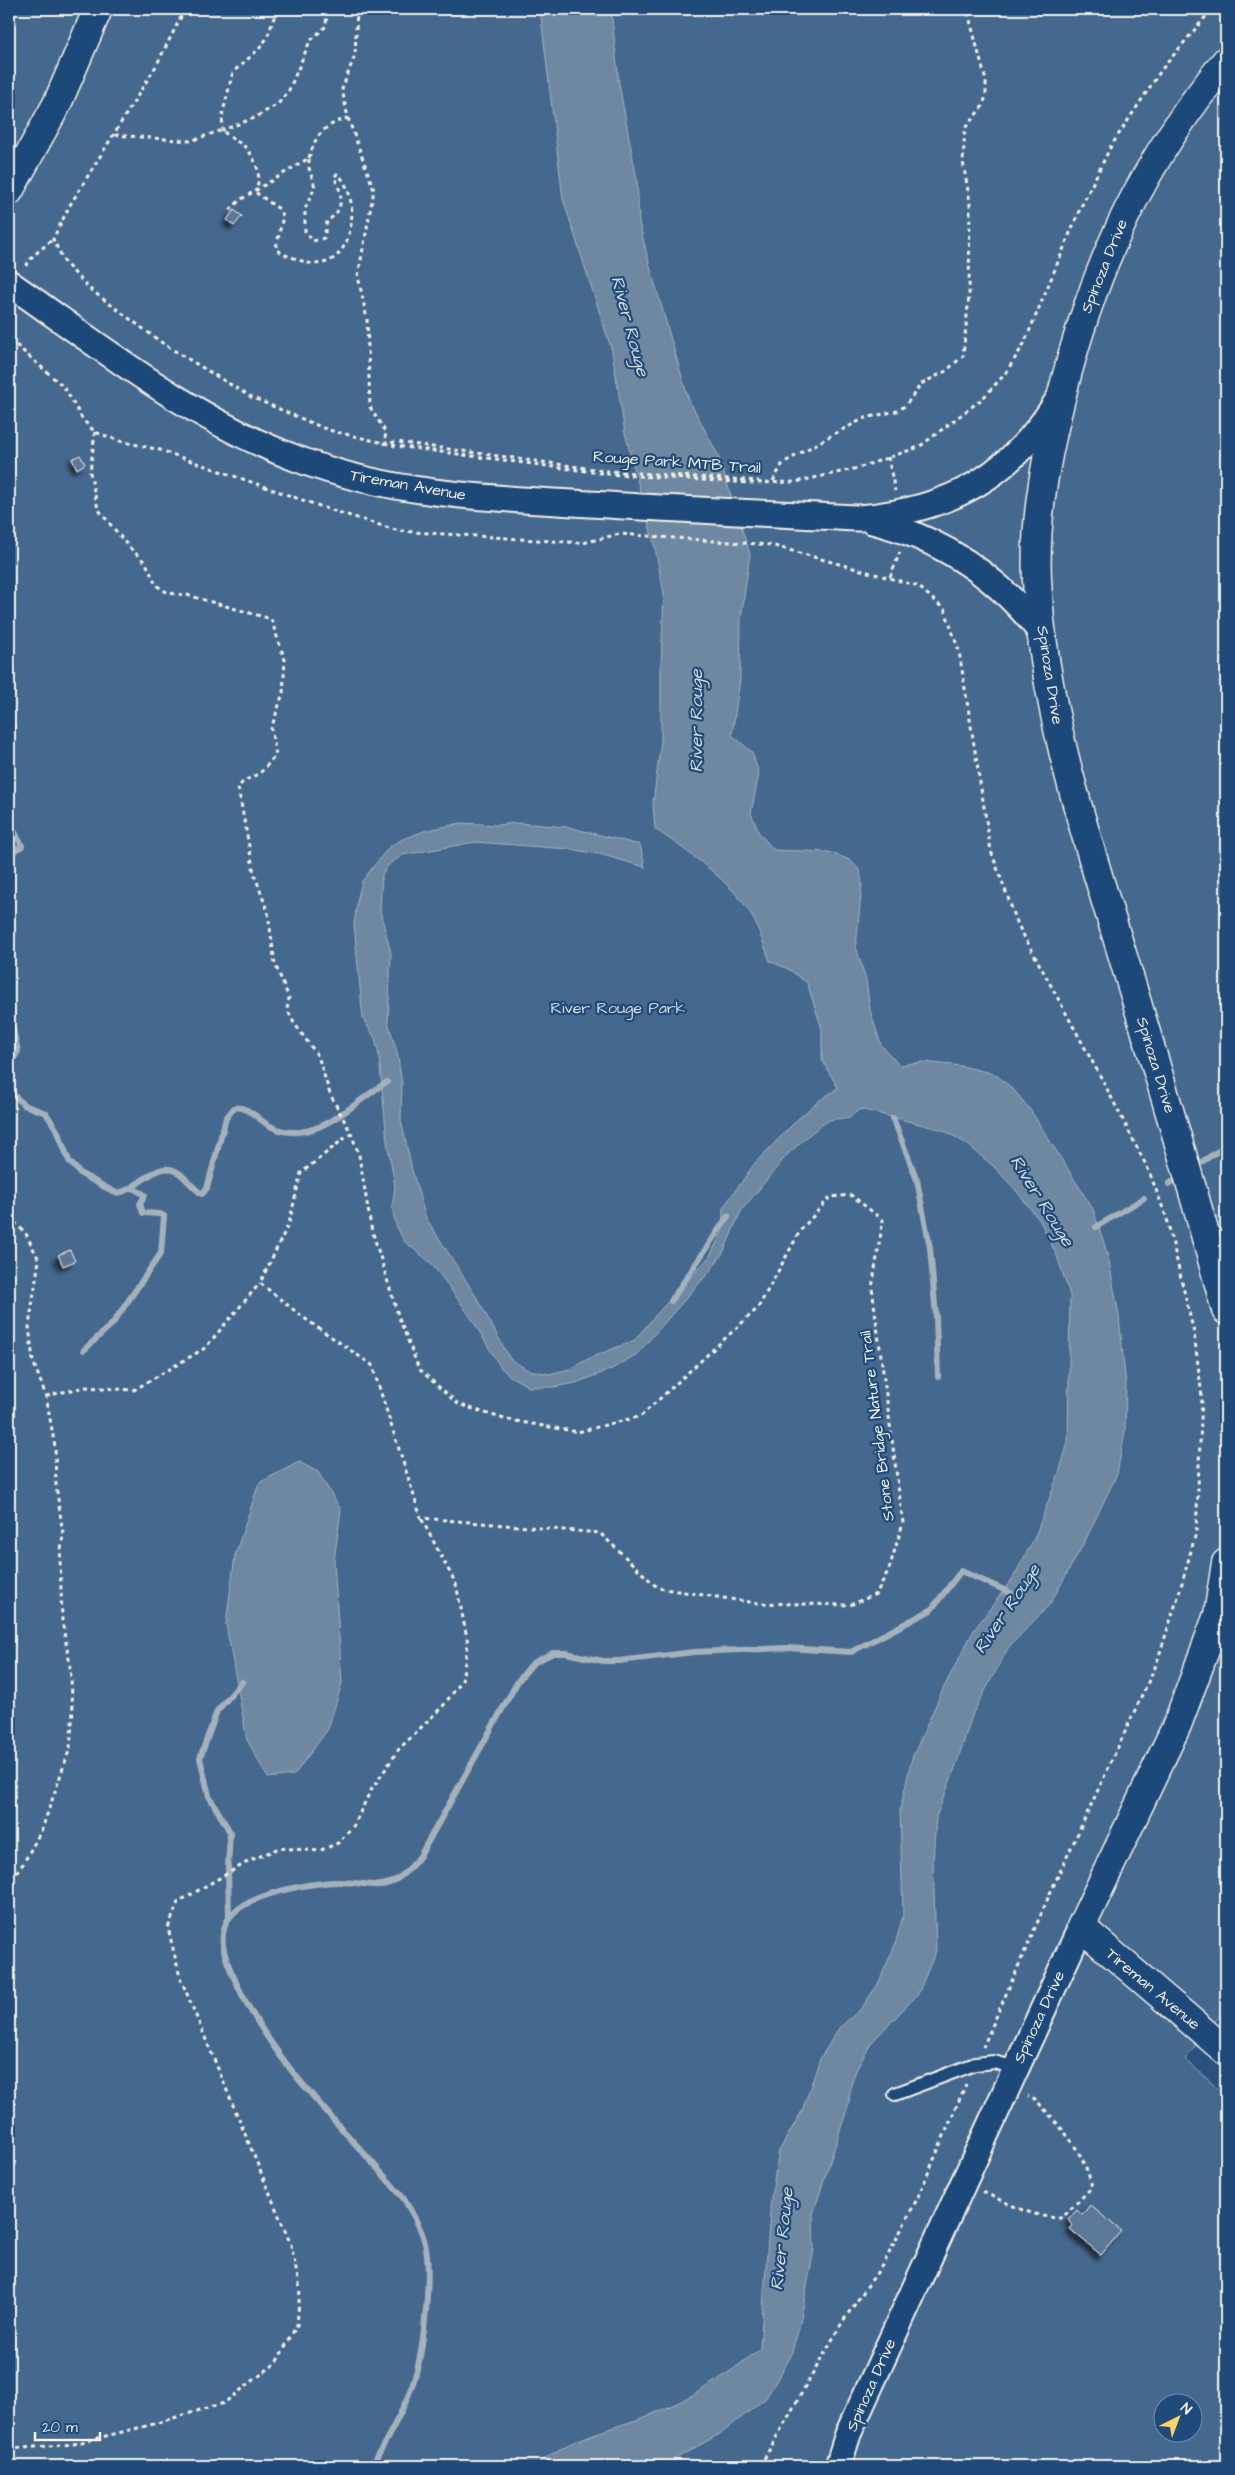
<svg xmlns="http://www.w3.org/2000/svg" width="1235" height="2475" font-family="'Architects Daughter',sans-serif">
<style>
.green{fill:#45688e;stroke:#9cacbb;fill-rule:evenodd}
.water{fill:#6e88a2;stroke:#a4b2be}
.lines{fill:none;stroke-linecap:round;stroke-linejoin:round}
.stream{stroke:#a4b2be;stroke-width:6}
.building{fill:#5b7899;stroke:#f4f1e8;filter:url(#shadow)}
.lane-casing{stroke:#f4f1e8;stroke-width:16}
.street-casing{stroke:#f4f1e8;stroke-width:29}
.secondary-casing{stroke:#f4f1e8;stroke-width:31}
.path{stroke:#f4f1e8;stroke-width:3;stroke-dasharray:4 4;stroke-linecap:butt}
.lane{stroke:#1f4a7a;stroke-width:12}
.street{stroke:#1f4a7a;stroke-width:25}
.secondary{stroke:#1f4a7a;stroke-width:28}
.labels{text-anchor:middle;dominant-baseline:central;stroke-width:4.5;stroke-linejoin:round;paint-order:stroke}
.street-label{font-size:16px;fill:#f4f1e8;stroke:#1f4a7a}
.park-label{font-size:16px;fill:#dadcda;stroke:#1f4a7a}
.water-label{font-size:18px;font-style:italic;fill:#d9dcda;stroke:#1f4a7a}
</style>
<defs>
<filter id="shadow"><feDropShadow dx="-4.5" dy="4.5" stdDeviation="2.5" flood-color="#0009"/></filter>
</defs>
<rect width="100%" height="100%" fill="#28517e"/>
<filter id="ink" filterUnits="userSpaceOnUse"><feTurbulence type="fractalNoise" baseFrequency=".02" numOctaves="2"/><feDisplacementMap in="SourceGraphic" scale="10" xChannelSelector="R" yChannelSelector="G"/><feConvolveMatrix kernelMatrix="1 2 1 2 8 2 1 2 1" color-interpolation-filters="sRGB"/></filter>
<g filter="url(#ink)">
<path class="green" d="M9,9h1217v1999l-41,51 41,37v370h-1217zM1162,2402h30v30h-30z"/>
<path class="water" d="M540,9h71l8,75 18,96 2,42 10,41 39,135 30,57 32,99 -9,65 -1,60 -8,56 20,17 7,22 -8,39 8,20 15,17 55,2 21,8 10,11 2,12 -6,64 10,33 4,30 11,35 18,20 24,-3 39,4 33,8 18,15 18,22 62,98 15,47 11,60 7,70 -1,45 -8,43 -32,67 -35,63 -42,44 -35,65 -18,55 -19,49 -3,43 3,91 -18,43 -46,48 -16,28 -6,18 -1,15 -36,111 1,35 -15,79 -9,30 -24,40 -43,34 -50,28 -29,1 -12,5h-96c30,-28 77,-37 114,-51 43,-17 74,-38 110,-66l11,-152 8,-46 23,-40 18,-52 19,-31 22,-19 17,-25 17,-39 8,-29 -3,-106 12,-52 31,-69 31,-59 39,-52 22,-41 25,-67 8,-28 2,-147 -13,-39 -17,-35 -26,-33 -21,-22 -26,-22 -24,-14 -83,-21 -10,8 -21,3 -18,13 -24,22 -46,56 -18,42 -13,18 -73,83 -25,15 -36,14 -22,4h-25l-19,-11 -9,-8 -31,-52 -26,-36 -14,-18 -26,-21 -8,-16 -4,-17 3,-22 -8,-45 -8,-85 -4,-18 -12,-19 -9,-95 4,-27 4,-16 27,-34 14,-8 21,-8 37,-8 36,2 20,-2 51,4 72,18 5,22 -46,-13 -30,-5 -94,-7 -72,13 -14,9 -7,11 -2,36 11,42 -3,69 9,30 5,32 -1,36 11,50 14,48 51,80 33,61 18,11 21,4 21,-5 20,-11 45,-18 18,-22 57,-62 12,-24 1,-24 32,-45 44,-45 21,-18 18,-12 -16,-28v-31l-15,-46 -17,-13 -20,-9c-6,-15 -11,-33 -19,-47 -20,-33 -65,-64 -96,-85l-2,-26 8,-62v-77l3,-71 -9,-45 -30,-115 -13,-82 -49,-152z
M299,1462l19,10 23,38 -7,51 8,122 -14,46 -34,46 -26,3 -21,-38 -21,-116 9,-69 24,-72z"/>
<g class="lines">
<path class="stream" d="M9,718l4,9 -4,7
M9,820l13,26 -13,8
M9,1013l9,38 -9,16
M9,1090l15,15 22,8 12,19 11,29 12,13 35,19c22,-1 40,-36 63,-20 8,6 14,15 23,21l5,-6 19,-70 8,-10c14,-3 24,12 36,18 43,23 83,-24 117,-44
M893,1118l24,62 13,68 6,68 2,61
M1194,1167l32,-21
M1169,1184l3,-2
M1096,1227l48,-29
M671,1301l57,-85
M84,1350l29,-27 48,-70 3,-37 -4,-2 -17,-1 -3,-9 5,-9 -12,-7
M229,1918l-1,-51 2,-35 -21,-36 -9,-38 17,-47 25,-29
M372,2466c16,-30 35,-60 44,-93 8,-27 15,-98 10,-125 -3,-18 -13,-33 -22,-49 -59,-71 -129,-132 -168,-217 -9,-19 -21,-44 -7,-64 16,-22 68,-32 94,-35 49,-7 59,22 97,-27l98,-175 15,-18 20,-10h13l37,8h16l75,-9 93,-4 64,4 80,-42 30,-39 50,22"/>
</g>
<path class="building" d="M234,210l8,6 -8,10 -7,-6z
M80,455l5,9 -8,5 -5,-10z
M70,1250l5,11 -12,5 -5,-11z
M1090,2205l31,26 -20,24 -31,-26 3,-4 -5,-5 9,-10 5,5z"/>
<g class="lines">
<g class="lane-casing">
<path id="lane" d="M895,2094l80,-30 19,-2 22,6"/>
</g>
<g class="street-casing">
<path id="street" d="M9,283c92,64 181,135 286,175 89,35 184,40 278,45 95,6 191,10 286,15 90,-8 151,-40 199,-118
M872,521c71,18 127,56 171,114
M838,2466l10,-32 233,-507"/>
</g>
<g class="secondary-casing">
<path id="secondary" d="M1226,61c-83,101 -131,202 -163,329 -16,63 -29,124 -26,190 6,127 46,247 83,367 37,121 73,241 106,363
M9,191l48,-87 41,-95
M1226,1563l-8,52 -41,110 -96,202 145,124"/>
</g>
<path class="path" d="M185,9l-29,57 -86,139 -17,34 12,24 26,27 74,55 86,52 77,33 68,16 212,28 143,9 45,-1 62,-14 61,-21 63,-48 23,-25 19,-30 56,-135 31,-63 51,-77 50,-60
M277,9l-10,29 -8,11 -26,23 -11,44 1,14 31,-12 24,-14 11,-14 21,-49 16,-15 1,-17
M357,9l-2,46 -13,34 6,29 26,72 -16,86 9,43 3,88 16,26 -2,10 13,-1 211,29 151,10
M115,135l75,6 33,-11c6,9 14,10 22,17 11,12 18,29 10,44
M309,158c7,-24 15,-33 39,-40
M230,210l10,-10 69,-42v10l6,19 -10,22v22l8,10 11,-3 3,-17c18,-11 16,-28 7,-44l3,-3c28,22 17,111 -40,85 -8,-3 -15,-4 -21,-11l7,-32 -4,-7 -24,-17
M26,266l7,-10 20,-17
M9,342l6,2 49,43 19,33 12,12 25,9 40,9 168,59 71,22 184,12 36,-9 152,11 147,41 27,24 14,41 32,200 27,74 86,158 45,88 18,48 27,114 8,64 -6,136 -18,64 -22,68 -104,224 -69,158
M95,432l-5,40 8,37 30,37 18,17 10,22 12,8 19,2 84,24 14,41 -2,33 -12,36 5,26 -16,18 -16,8 -6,6 16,86 14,40 7,51 14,34 -2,11 7,14 24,33 12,38 21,39 8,22 12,72 27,88 21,54 39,35 46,15 74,13 63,-16 117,-108 42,-77 30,-34 21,-2 32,25 -11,68 31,235 -14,46 -13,25 -26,11 -94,-2 -98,-15 -58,-55 -179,-15 -49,-153 -68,-47 -44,-35 29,-60 12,-50 50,-40
M888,457l7,34
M773,481l10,-18 49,-28 33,-17 32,-7 9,-6 15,-21 25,-13 17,-15 6,-60 1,-94 -7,-40 2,-34 18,-22 3,-11v-14l-19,-72
M890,577l10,-25
M9,1216l17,18 13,26 -10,66 4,35 13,35 9,51 1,38 7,49 -3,25 2,62 8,44 3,45 -3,38 -28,81 -19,35 -14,17
M46,1396l39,-9 49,3 71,-42 55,-65
M983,2192c27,12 50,26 79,26l30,-31c-9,-39 -31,-59 -57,-88l-7,-3
M9,2449l65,-5 76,-19 74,-22 52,-40 21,-38 3,-36 -9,-44 -111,-268 -12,-49 10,-26 71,-41 30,-13 40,3 19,-8 16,-18 16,-33 29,-43 44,-43 19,-25 6,-38 -12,-59 -35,-66
M760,2466l83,-145 42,-60 33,-64 48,-113"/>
<use href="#lane" class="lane"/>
<use href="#street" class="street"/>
<use href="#secondary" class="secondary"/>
</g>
</g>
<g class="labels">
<g class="street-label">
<text transform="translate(1104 266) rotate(-68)">Spinoza Drive</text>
<text transform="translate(677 462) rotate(4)">Rouge Park MTB Trail</text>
<text transform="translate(408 485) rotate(10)">Tireman Avenue</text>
<text transform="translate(1050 675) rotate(81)">Spinoza Drive</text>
<text transform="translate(1156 1065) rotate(73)">Spinoza Drive</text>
<text transform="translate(877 1426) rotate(-97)">Stone Bridge Nature Trail</text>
<text transform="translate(1153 1989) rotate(40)">Tireman Avenue</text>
<text transform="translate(1039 2017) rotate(-65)">Spinoza Drive</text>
<text transform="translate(871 2385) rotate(-66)">Spinoza Drive</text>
</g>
<g class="park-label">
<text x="618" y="1008">River Rouge Park</text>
</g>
<g class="water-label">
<text transform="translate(630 326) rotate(75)">River Rouge</text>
<text transform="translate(696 721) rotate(-90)">River Rouge</text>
<text transform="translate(1042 1201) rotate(58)">River Rouge</text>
<text transform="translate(1007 1609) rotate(-56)">River Rouge</text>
<text transform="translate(782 2239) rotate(-84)">River Rouge</text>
</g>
</g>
<rect width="1235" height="2475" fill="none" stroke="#1f4a7a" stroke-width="30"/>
<rect x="15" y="15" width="1205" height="2445" fill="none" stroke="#f4f1e8" stroke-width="2" filter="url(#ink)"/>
<g transform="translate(1178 2418) rotate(42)"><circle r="24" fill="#1f4a7a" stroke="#748da6"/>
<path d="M0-4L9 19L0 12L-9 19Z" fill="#ffd166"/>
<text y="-8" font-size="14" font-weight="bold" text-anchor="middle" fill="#f4f1e8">N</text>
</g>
<path d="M35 2432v8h65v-8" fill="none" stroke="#f4f1e8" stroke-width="2.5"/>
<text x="42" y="2432" font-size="15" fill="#f4f1e8" stroke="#1f4a7a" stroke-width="4" paint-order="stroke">20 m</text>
</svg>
